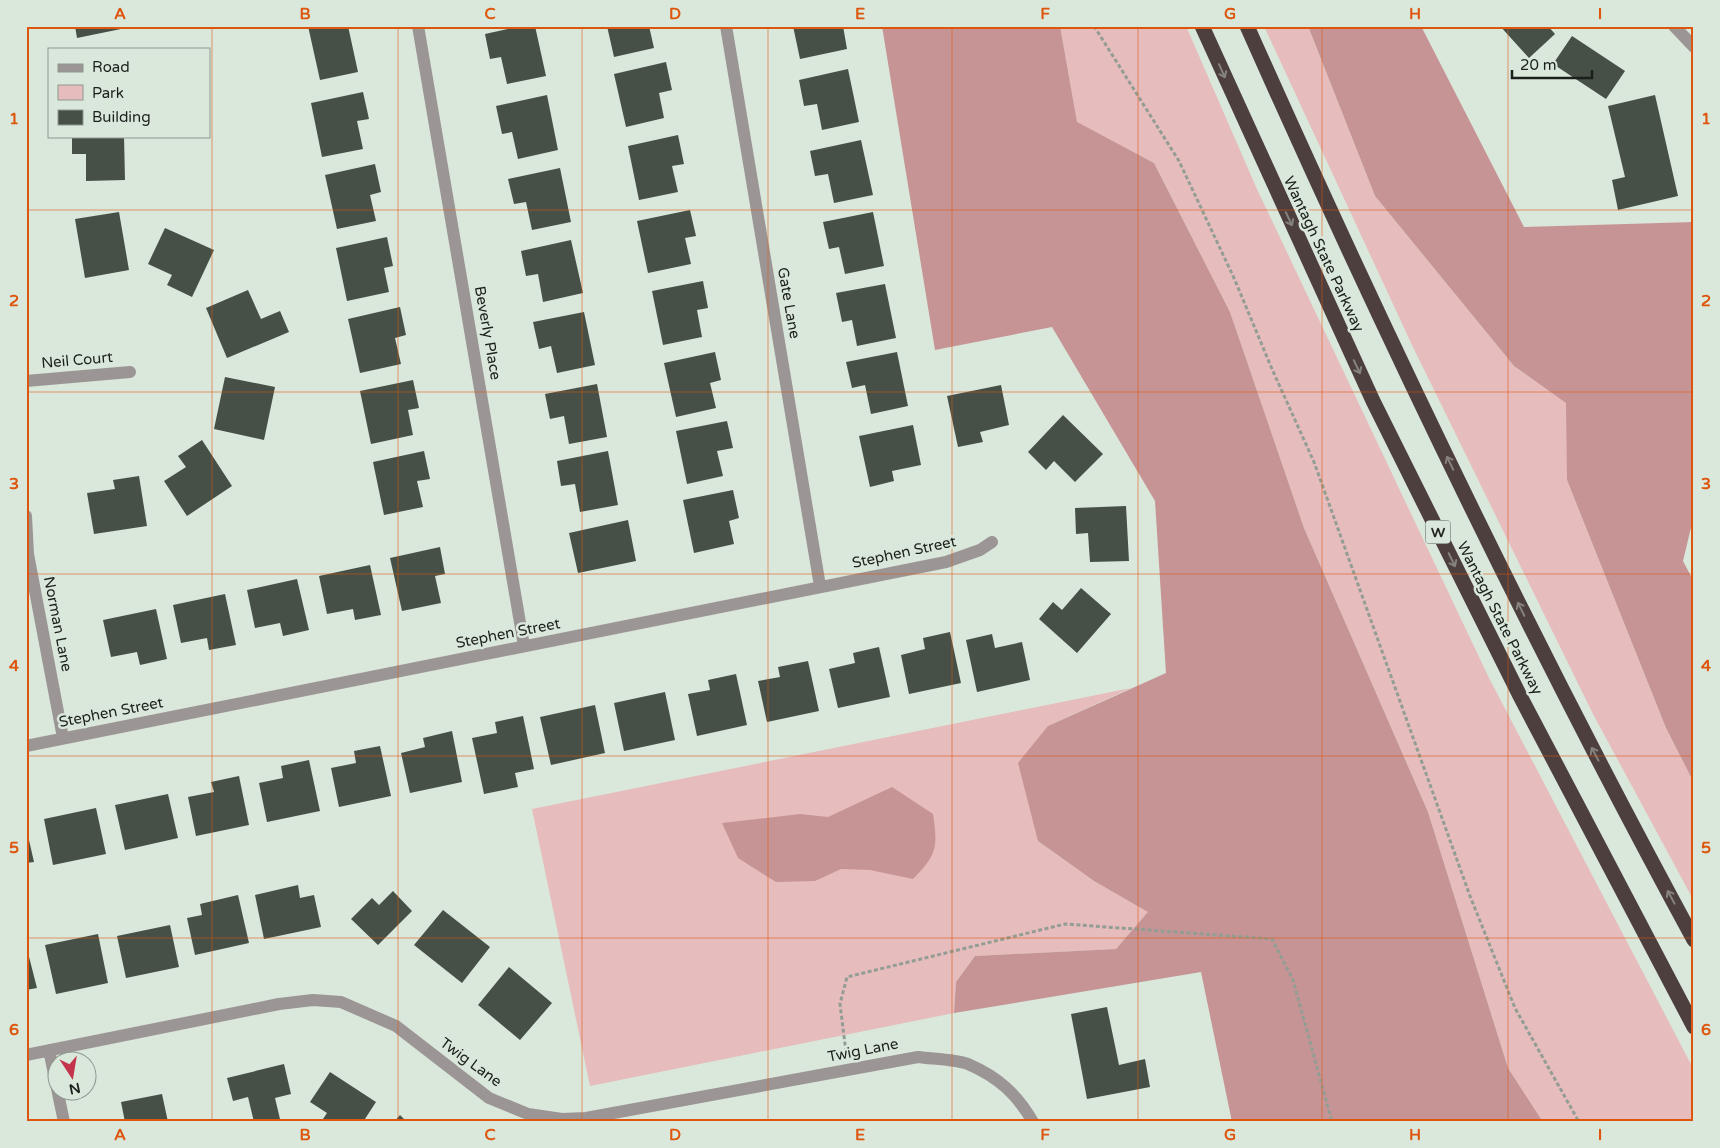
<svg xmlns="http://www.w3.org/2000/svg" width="1720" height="1148" font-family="'Varela Round',sans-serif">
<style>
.green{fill:#e6bcbd}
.forest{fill:#c69495}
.building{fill:#465047}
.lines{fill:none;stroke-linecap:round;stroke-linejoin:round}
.path{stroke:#939d94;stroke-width:3;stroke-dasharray:4 2.5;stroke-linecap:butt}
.street{stroke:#9c9595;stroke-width:12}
.highway{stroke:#4e3f3f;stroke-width:15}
.oneway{stroke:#86827d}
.grid{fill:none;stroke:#de560d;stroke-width:1;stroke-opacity:0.55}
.labels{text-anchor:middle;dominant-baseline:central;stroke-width:5;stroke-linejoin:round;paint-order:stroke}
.shield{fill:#dae7db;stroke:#555c55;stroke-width:1}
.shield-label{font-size:14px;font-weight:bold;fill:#1c201c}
.street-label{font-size:15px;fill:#1c201c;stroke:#dae7db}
.neatline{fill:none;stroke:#de560d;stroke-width:2}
.grid-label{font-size:16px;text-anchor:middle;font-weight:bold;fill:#de560d}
</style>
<rect width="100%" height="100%" fill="#dae7db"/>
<path class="green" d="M1060,26h126l70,161 233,491 205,392v52h-151l-35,-54 -80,-256 -124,-284 -74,-216 -76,-149 -77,-40z
M1264,26h44l67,170 139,170 53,37v77l99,248 28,55v118l-101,-187 -181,-369z
M1131,688l-83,38 -10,115 56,40 55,31 -33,37 -141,7 -19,26 -2,31 -364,73 -58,-277z"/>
<path class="forest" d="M882,26h178l17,96 77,41 76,149 74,216 124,284 80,256 35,54h-311l-31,-150 -247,41 2,-31 19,-26 141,-7 32,-37 -54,-31 -56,-40 -20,-78 30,-37 118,-53 -11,-172 -103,-174 -117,23z
M1308,26h113l103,201 170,-5v293l-11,46 11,21v201l-28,-55 -99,-248 -1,-77 -52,-37 -139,-170z
M892,787l41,27c5,33 4,41 -20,65l-43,-9 -29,-1 -26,12 -39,1 -38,-24 -16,-35 78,-9 28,3z"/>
<path class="building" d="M75,26h46v3l-44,9z
M308,26h40l10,46 -38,8z
M521,26h14l11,50 -39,8 -6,-27 -11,2 -5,-25z
M607,26h42l5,22 -40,9z
M793,26h50l4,23 -47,10z
M1500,26h48l7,8 -26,24z
M1572,36l53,35 -19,28 -53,-35z
M666,62l6,28 -13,3 5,25 -38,9 -12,-53z
M848,69l11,53 -37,8 -5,-26 -13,2 -5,-26z
M363,92l6,27 -12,2 6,28 -41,8 -11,-54z
M547,95l11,55 -40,9 -6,-27 -10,2 -6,-28z
M1655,95l23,101 -60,14 -6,-30 13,-3 -17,-71z
M678,135l6,29 -12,2 6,26 -39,8 -11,-54z
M72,136h52l1,44 -39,1v-27h-14z
M861,140l12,55 -39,8 -6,-29 -13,2 -5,-25z
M375,164l6,28 -11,3 6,26 -39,8 -12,-54z
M560,168l11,54 -39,8 -6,-28 -12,2 -6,-25z
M690,210l6,26 -11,2 6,26 -43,9 -11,-52z
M119,212l10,58 -44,8 -10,-59z
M873,212l11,54 -39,8 -6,-27 -10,2 -6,-27z
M165,228l49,22 -22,47 -25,-12 5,-10 -24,-11z
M387,237l6,29 -9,2 5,24 -42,9 -11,-53z
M571,240l12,53 -40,9 -5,-28 -12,2 -5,-25z
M703,281l5,27 -11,2 5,27 -39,8 -11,-54z
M885,284l11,54 -39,8 -5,-26 -10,2 -6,-29z
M248,290l13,29 19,-8 9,21 -62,26 -21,-50z
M400,307l6,28 -11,3 6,26 -41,9 -12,-54z
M584,312l11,53 -38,8 -6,-27 -12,3 -6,-27z
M715,352l6,28 -11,3 6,25 -40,9 -12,-54z
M897,352l11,54 -37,8 -6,-29 -13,3 -6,-26z
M225,377l50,10 -11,53 -50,-11z
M413,380l6,28 -11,2 5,25 -42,9 -11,-53z
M597,384l10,53 -38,7 -5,-28 -14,3 -5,-25z
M1001,385l8,40 -29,7 3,10 -25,5 -11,-51z
M1063,415l40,39 -28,28 -21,-21 -8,9 -18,-18z
M727,421l6,27 -16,3 6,25 -36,8 -11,-53z
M913,425l8,40 -29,6 2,10 -24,6 -11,-51z
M202,440l30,46 -45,30 -23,-35 22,-14 -8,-11z
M424,451l6,28 -13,2 6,26 -39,8 -11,-53z
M608,451l10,54 -38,7 -5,-28 -14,2 -4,-25z
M139,476l8,50 -53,8 -7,-41 28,-4 -2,-9z
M733,490l6,28 -10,3 5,23 -40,9 -11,-53z
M1126,506l3,55 -39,1 -2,-29 -12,1 -1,-26z
M628,520l8,41 -58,12 -9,-40z
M440,547l5,27 -10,2 6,27 -39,8 -12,-53z
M370,565l11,50 -26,5 -2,-11 -26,5 -8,-38z
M297,579l12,51 -26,6 -3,-13 -25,5 -8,-38z
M1081,588l30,26 -34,39 -38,-34 14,-17 9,8z
M225,594l11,51 -27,5 -2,-12 -26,5 -8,-38z
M156,609l11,50 -27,6 -3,-13 -26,5 -8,-37z
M950,632l11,51 -52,11 -8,-39 24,-6 -2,-11z
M992,634l3,14 27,-6 8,38 -53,12 -11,-52z
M879,647l11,50 -52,11 -9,-39 26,-6 -2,-10z
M808,661l11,50 -52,11 -9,-41 22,-4 -2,-10z
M736,674l11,51 -50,11 -9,-42 22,-4 -2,-10z
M665,692l10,48 -51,11 -10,-48z
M595,705l10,48 -54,12 -11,-48z
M523,716l11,53 -19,4 3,14 -34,7 -12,-56 25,-5 -2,-11z
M452,731l10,51 -52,11 -9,-40 24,-6 -2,-9z
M380,746l11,50 -52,11 -8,-39 25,-5 -2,-12z
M309,760l11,51 -53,11 -8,-39 24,-5 -2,-12z
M239,776l10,49 -53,11 -8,-39 26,-5 -3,-10z
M168,794l10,44 -53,12 -10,-45z
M96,808l10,46 -53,11 -9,-46z
M26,827l8,35 -8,1z
M298,885l2,13 14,-3 7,32 -57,12 -9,-44z
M393,891l19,20 -34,34 -27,-26 21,-21 7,7z
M238,895l11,48 -54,12 -8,-37 15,-3 -2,-11z
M443,910l47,37 -28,36 -48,-38z
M170,925l9,42 -53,11 -9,-42z
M98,934l10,49 -52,11 -11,-49z
M26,945l11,43 -11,2z
M509,967l43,36 -32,37 -42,-35z
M1107,1007l12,58 26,-6 5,28 -63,12 -16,-85z
M284,1064l7,30 -16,4 5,21 -12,3h-14l-6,-25 -15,4 -6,-23z
M330,1072l46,30 -13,20h-42l6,-9 -17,-11z
M162,1094l6,28h-43l-4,-20z
M400,1115l7,7h-13z"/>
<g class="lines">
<path class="path" d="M1094,26l85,135 55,117 38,91 42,93 156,434 45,112 64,114
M846,1052l-6,-48 7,-27 218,-53 207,15 21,41 39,142"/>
<path class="street" d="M418,26l106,620
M726,26l94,560
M1674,26l20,21
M26,381l104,-9
M26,516l2,38 35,184
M26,746l920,-184 34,-12 12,-8
M49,1050l15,72
M26,1055l253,-51 34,-4 28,2 55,24 93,72 39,16 34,5 24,-1 332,-61c14,2 36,2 50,7 30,13 49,30 65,58"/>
<path class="highway" d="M1202,26l171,375 147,295 174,331
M1247,26c138,310 285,616 447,914"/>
</g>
<defs><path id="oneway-shaft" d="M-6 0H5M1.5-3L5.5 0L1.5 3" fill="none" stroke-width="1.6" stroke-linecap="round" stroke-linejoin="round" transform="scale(1.25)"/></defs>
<g class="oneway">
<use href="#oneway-shaft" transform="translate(1222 71) rotate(66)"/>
<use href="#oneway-shaft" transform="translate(1289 219) rotate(65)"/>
<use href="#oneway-shaft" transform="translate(1357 367) rotate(65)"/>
<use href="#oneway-shaft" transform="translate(1450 463) rotate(-116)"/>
<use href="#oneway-shaft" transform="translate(1452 560) rotate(64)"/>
<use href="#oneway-shaft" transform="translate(1521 609) rotate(-116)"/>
<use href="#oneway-shaft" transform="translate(1595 754) rotate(-118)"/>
<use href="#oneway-shaft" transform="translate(1671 897) rotate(-118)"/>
</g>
<path class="grid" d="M212,26v1096M398,26v1096M582,26v1096M768,26v1096M952,26v1096M1138,26v1096M1322,26v1096M1508,26v1096M26,210h1668M26,392h1668M26,574h1668M26,756h1668M26,938h1668"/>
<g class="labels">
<rect class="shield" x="1425.5" y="520.5" width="25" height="23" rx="4"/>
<g class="shield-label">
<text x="1438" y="532">W</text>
</g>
<g class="street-label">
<text transform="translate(1324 254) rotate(65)">Wantagh State Parkway</text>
<text transform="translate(789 303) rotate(80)">Gate Lane</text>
<text transform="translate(488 333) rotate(80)">Beverly Place</text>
<text transform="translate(77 360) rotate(-5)">Neil Court</text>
<text transform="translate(904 552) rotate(-12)">Stephen Street</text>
<text transform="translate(1500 618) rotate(63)">Wantagh State Parkway</text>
<text transform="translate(58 624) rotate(79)">Norman Lane</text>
<text transform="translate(508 633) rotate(-11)">Stephen Street</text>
<text transform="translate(111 712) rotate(-11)">Stephen Street</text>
<text transform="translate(863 1050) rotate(-11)">Twig Lane</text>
<text transform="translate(471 1062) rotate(36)">Twig Lane</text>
</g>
</g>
<rect width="1720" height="1148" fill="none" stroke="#dae7db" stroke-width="55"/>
<rect x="48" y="48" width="162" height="90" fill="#dae7db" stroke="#8e978f"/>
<rect x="58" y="64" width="25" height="8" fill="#9c9595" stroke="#8e978f"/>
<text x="92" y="72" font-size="15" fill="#1c201c">Road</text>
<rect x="58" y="85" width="25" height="15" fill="#e6bcbd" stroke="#8e978f"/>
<text x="92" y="98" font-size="15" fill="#1c201c">Park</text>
<rect x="58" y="110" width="25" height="15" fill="#465047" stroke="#8e978f"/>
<text x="92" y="122" font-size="15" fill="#1c201c">Building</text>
<g transform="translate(72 1076) rotate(168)"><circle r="24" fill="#dae7db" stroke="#8e978f"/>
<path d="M0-4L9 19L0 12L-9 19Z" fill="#c3334a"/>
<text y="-8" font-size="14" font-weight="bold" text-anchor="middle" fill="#1c201c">N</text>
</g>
<path d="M1512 70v8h80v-8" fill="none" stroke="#1c201c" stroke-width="2.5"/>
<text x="1520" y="70" font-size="15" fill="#1c201c" stroke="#dae7db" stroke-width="4" paint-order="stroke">20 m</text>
<rect x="28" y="28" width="1664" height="1092" class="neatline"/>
<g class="grid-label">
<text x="120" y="19">A</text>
<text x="305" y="19">B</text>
<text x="490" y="19">C</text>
<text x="675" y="19">D</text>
<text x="860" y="19">E</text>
<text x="1045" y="19">F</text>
<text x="1230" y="19">G</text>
<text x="1415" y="19">H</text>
<text x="1600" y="19">I</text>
<text x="14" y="124">1</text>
<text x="1706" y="124">1</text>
<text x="14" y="306">2</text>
<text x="1706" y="306">2</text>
<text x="14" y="489">3</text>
<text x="1706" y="489">3</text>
<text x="14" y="671">4</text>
<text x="1706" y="671">4</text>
<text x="14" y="853">5</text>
<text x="1706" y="853">5</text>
<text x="14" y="1035">6</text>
<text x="1706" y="1035">6</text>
<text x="120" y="1140">A</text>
<text x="305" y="1140">B</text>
<text x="490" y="1140">C</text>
<text x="675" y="1140">D</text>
<text x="860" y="1140">E</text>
<text x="1045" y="1140">F</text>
<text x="1230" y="1140">G</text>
<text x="1415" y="1140">H</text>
<text x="1600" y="1140">I</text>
</g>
</svg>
